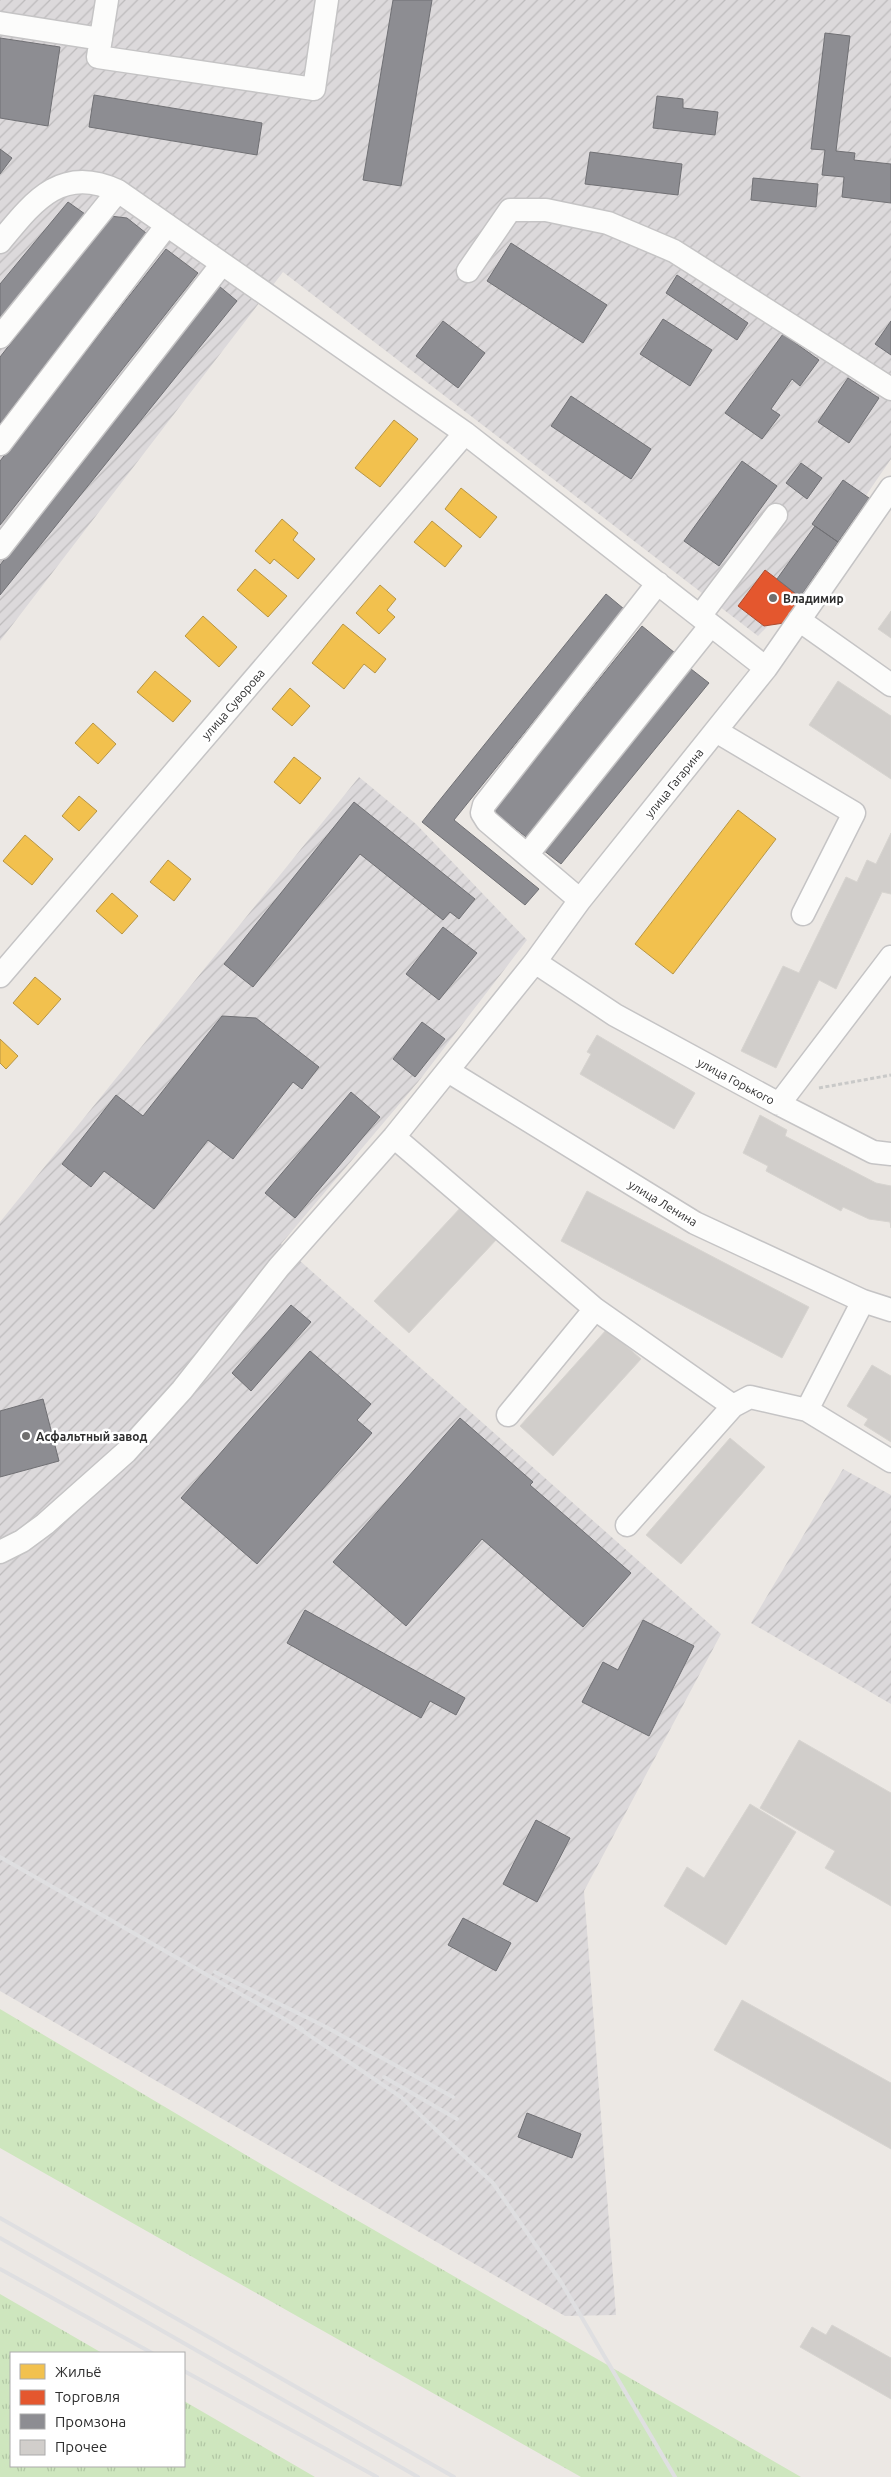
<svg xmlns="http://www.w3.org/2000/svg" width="891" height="2477" font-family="Ubuntu,sans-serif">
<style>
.industrial{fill:url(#industrial-furrows)}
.park{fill:url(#park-tufts)}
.homes{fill:#f2c14e;stroke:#b79544}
.shops{fill:#e4572e;stroke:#ad4b2e}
.industry{fill:#8d8d92;stroke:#707074}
.building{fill:#d1cecb;stroke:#d7d4d0}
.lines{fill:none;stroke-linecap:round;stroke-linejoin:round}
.minor-casing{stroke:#c5c4c5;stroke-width:25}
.path{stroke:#c9c9c8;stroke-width:3;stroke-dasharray:4 2.5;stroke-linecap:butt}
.minor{stroke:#fcfcfb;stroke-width:22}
.rail{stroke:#dfdfe1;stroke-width:4}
.poi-dot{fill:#706f6e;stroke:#fff;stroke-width:2}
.labels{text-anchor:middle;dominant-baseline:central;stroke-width:5;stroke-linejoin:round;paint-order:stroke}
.poi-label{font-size:12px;font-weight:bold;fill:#2e2e2e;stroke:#fff;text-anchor:start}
.street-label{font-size:12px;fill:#2e2e2e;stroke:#fff}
</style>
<defs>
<pattern id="industrial-furrows" width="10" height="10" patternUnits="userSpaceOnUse" patternTransform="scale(1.25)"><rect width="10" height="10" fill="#dcd9db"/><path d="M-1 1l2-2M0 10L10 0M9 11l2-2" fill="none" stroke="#bdbbbc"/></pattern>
<pattern id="park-tufts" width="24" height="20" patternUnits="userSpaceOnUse" patternTransform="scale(1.25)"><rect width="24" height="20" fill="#cee6be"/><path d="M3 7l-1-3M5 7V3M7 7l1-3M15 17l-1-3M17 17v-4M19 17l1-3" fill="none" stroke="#b1c6a4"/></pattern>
</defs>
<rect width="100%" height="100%" fill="#ece8e4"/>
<path class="industrial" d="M0,0h891v459l-94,137 -39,40 -475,-364 -283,369z
M359,777l57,47 111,116 -109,142 -137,162 440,390 -137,257 32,424 -51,1 -565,-325v-769z
M843,1469l48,26v209l-140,-81z"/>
<path class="park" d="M0,2009l298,177 503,291h-220l-581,-329z
M0,2294l102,59h-91v113h173v-65l131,76h-315z"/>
<path class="homes" d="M394,420l24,19 -38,48 -25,-19z
M461,488l36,29 -17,21 -35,-29z
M282,519l16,14 -5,7 22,19 -17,20 -24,-20 -4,5 -15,-13z
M432,521l30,25 -17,21 -31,-25z
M255,569l32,27 -19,21 -31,-27z
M380,585l16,14 -9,11 8,7 -16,17 -23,-21z
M203,616l34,31 -18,20 -34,-31z
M343,624l43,35 -11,14 -11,-9 -20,25 -32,-26z
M155,671l36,30 -18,21 -36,-30z
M290,688l20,18 -18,20 -20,-17z
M93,723l23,21 -18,20 -23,-21z
M294,757l27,21 -21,26 -26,-22z
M79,796l18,15 -18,20 -17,-15z
M738,810l38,29 -103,135 -38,-30z
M25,835l28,24 -21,26 -29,-24z
M168,860l23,19 -17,22 -24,-19z
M112,893l26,23 -16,18 -26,-23z
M35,977l26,22 -23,26 -25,-22z
M0,1039l18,17 -12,13 -6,-6z"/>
<path class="shops" d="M765,570l38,29 -19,24 -20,3 -26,-20z"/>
<path class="industry" d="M393,0h39l-31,186 -38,-6z
M825,33l25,3 -14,115 19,2 -1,7 37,4v39l-49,-6 2,-20 -22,-2 3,-25 -14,-1z
M0,38l60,9 -12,79 -48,-8z
M94,95l168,28 -5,32 -168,-28z
M657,96l26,3v9l35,4 -3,23 -62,-7z
M0,149l12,9 -12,16z
M590,152l92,12 -4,31 -93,-11z
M753,178l65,6 -2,23 -65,-7z
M68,202l17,12 -85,106v-36z
M110,216l17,2 19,15 -146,191v-67z
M511,243l96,62 -24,38 -96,-62z
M166,249l32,24 -198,252v-64z
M677,275l71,48 -11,17 -71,-47z
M219,286l18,15 -237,294v-30z
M663,319l49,31 -22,36 -50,-32z
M443,321l42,32 -27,35 -42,-32z
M891,321v34l-16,-11z
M783,334l36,26 -19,26 -8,-7 -21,30 9,6 -18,24 -37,-26z
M848,378l31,20 -30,45 -31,-21z
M571,396l80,53 -20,30 -80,-53z
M742,461l35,25 -58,80 -35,-25z
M801,463l21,15 -15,21 -21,-16z
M843,480l26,18 -31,44 -26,-18z
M815,526l23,16 -38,55 -23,-18z
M606,594l18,15 -170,211 85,69 -14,16 -103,-83z
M642,626l33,27 -149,184 -33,-26z
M691,669l18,14 -148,181 -18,-14z
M354,802l121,97 -16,20 -9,-7 -7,8 -83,-66 -107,133 -29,-23z
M443,927l34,26 -38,47 -33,-26z
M222,1016l34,2 63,49 -17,22 -9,-7 -60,77 -25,-19 -54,69 -50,-38 -13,16 -29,-23 54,-69 27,21z
M422,1022l23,17 -30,38 -22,-18z
M351,1092l29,25 -85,101 -30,-25z
M291,1305l20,17 -60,69 -19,-18z
M310,1351l61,53 -14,16 15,13 -115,131 -76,-66z
M43,1399l16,62 -59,16v-66z
M460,1418l73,64 -3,3 101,88 -48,54 -101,-88 -76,87 -73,-64z
M305,1610l160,88 -9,17 -26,-14 -9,17 -134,-75z
M643,1620l51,26 -45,90 -67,-34 21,-40 15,8z
M536,1820l34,18 -33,64 -34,-18z
M463,1918l48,25 -15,28 -48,-26z
M527,2113l54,21 -9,24 -54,-21z"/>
<path class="building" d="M891,611v27l-13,-9z
M838,681l53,35v63l-82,-54z
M891,833v61l-9,-2 -46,97 -17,-9 -43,88 -35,-17 42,-85 16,7 47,-96 11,5 10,-22 9,4z
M597,1035l98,58 -21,36 -94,-55 11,-20 -4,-2z
M760,1115l27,15 -2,6 91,47 15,3v42l-1,-6 -21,-3 -26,-12 -2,4 -75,-40 2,-5 -25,-13z
M587,1191l222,116 -27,51 -221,-117z
M462,1206l35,33 -88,94 -35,-32z
M607,1329l34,30 -88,97 -33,-30z
M872,1365l19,11v66l-27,-17 4,-6 -21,-13z
M730,1438l35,29 -84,97 -35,-29z
M799,1740l92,53v113l-66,-38 10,-17 -75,-43z
M750,1804l46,28 -70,113 -62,-39 23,-39 17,11z
M742,2000l149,83v66l-177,-99z
M832,2325l59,33v41l-91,-52 12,-20 14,8z"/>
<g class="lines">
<g class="minor-casing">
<path id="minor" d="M107,0l-9,57 216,32 13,-89
M0,23l101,16
M0,242c33,-40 61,-78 118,-51l347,242 301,235
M468,271l42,-61h36l62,13 66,28 217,138
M0,337l118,-146
M0,444l167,-219
M0,548l222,-284
M700,616l76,-101
M799,620l92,65
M716,731l138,82 -51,101
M527,855l184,-230
M580,900l-93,-79 -5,-8 2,-8 174,-222
M535,962l80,53 164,89 94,48 18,2
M0,976l465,-543
M448,1071l247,152 168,78 28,9
M779,1104l112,-147
M394,1137l201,172 138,97 -106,119
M733,1406l17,-9 57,13 84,51
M807,1410l56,-109
M508,1415l87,-106
M0,1552l22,-11 23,-17 81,-72 56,-62 97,-123 115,-130 141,-175 45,-62 186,-232 125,-180"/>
</g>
<path class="path" d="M819,1088l72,-13"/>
<use href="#minor" class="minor"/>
<path class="rail" d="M0,1857l302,172
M215,1972l111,55 127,70
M297,2027l104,70 92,86 68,99 114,195
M384,2077l73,42
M0,2218l454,259
M0,2238l418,239
M0,2269l152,84
M184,2371l193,106"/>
</g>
<g class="poi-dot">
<circle cx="773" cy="598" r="5"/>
<circle cx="26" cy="1436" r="5"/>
</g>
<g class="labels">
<g class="poi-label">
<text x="783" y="598">Владимир</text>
<text x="36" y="1436">Асфальтный завод</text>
</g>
<g class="street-label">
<text transform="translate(233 704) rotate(-49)">улица Суворова</text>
<text transform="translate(674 783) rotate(-51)">улица Гагарина</text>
<text transform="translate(736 1081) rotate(28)">улица Горького</text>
<text transform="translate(663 1203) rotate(31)">улица Ленина</text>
</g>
</g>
<rect x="10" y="2352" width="175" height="115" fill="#ffffff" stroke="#ababab"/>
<rect x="20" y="2364" width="25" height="15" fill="#f2c14e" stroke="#ababab"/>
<text x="55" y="2377" font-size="15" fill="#2e2e2e">Жильё</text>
<rect x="20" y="2390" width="25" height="15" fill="#e4572e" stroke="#ababab"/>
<text x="55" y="2402" font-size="15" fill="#2e2e2e">Торговля</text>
<rect x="20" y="2414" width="25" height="15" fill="#8d8d92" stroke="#ababab"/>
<text x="55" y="2427" font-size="15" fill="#2e2e2e">Промзона</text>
<rect x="20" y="2440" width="25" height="15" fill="#d1cecb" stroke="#ababab"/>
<text x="55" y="2452" font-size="15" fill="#2e2e2e">Прочее</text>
</svg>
